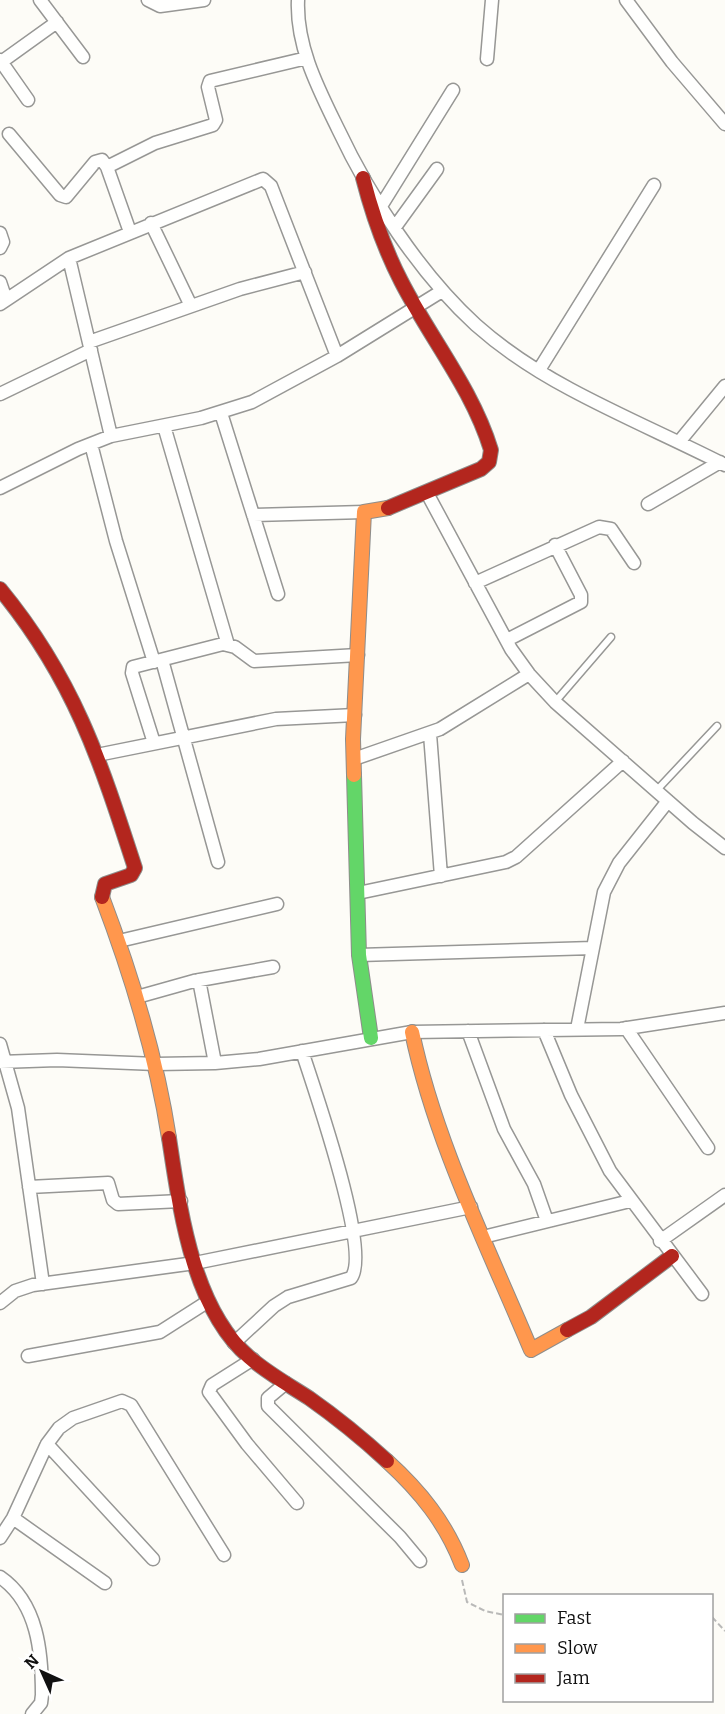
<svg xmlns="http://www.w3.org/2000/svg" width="725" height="1714" font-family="Bitter,serif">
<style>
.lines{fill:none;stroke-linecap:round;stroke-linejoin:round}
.lane-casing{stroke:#979795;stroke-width:9}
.street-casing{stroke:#979795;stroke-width:15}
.fast-casing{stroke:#8e8d8b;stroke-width:16}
.slow-casing{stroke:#8e8d8b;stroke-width:16}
.jam-casing{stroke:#8e8d8b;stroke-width:16}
.path{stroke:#b9b9b8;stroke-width:2;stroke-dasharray:6 3;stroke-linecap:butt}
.lane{stroke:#fffffe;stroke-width:6}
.street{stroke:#fffffe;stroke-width:12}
.fast{stroke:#63d668;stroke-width:14}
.slow{stroke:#ff974d;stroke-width:14}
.jam{stroke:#b3261e;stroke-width:14}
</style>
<rect width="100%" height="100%" fill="#fdfcf7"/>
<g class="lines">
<g class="lane-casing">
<path id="lane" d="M555,702l56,-65
M656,791l61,-65"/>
</g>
<g class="street-casing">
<path id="street" d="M40,0l43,57
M148,0l12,6 44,-6
M298,0c-2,46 20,88 40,129 32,68 82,145 138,196 27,24 62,47 94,64 50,27 104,50 155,76
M626,0l46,62 53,62
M487,59l5,-59
M0,60l28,40
M0,63l57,-41
M9,134l51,61 6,2 29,-35 7,-2 5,7 48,-24 58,-18 3,-5 -8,-33 2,-6 97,-23
M107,167l23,65
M381,206l72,-116
M151,223l40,83
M395,227l42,-58
M0,233l3,9 -3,6
M69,258l42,178
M0,282l6,18
M0,304l69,-46 194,-79 8,7 66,170
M89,342l151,-53 65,-17
M539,370l115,-185
M0,394l91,-44
M221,413l57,181
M164,426l64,219
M679,442l46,-56
M91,444l25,97 38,121
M0,488l78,-39 33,-13 90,-18 51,-16 85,-46 105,-65
M427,493l84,156 18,25 26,28 138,121 32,25
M648,504l72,-42
M253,515l111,-3
M475,583l124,-56 12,2 23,34
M507,640l74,-38v-7l-26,-50
M162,660l56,202
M430,734l11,142
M154,743l-22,-70 1,-6 90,-23 12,3 19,14 104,-6
M97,755l179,-36 79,-4
M354,759l86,-30 89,-55
M358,893l148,-31 10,-5 107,-96
M119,941l158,-37
M359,955l234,-7
M199,980l16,83
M137,997l57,-16 79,-14
M626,1028l82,120
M577,1029l27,-137 15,-29 49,-62
M544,1030l27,65 39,76 92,123
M468,1031l36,98 30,55 13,37
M0,1044l18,64 25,176
M0,1062l57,-2 99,4 59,-1 44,-4 153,-27 209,-3 104,-16
M29,1187l79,-4 5,17 5,4 63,-3
M483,1237l147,-36
M660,1241l65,-46
M0,1303l15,-12 18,-6 162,-22 276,-56
M234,1343l40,-37 14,-9 63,-19c21,-26 -38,-192 -49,-227
M28,1356l132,-24 47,-30
M253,1359l-41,26 -3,7 38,52 50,59
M286,1383l-18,15v8l132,131 20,24
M47,1444l106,115
M13,1518l92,65
M0,1538l13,-20 34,-74 12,-16 14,-10 49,-17 9,4 93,150
M0,1577c38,26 42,76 42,118l-1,8 -9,11"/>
</g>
<g class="fast-casing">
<path id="fast" d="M354,775l5,180 12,83"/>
</g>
<g class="slow-casing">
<path id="slow" d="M354,775l-1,-36 11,-227 24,-4
M102,897c30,79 54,157 67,241
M412,1032c23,110 76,215 119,318l36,-20
M387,1461c33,30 59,62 75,104"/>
</g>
<g class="jam-casing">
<path id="jam" d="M363,178c9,35 21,70 38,103 29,57 71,107 90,169l-2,12 -8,7 -93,39
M0,589c74,90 100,171 135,279l-4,7 -26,9 -3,13
M169,1138c11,71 23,170 80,219 18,16 40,28 60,41 27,19 53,40 78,63
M567,1330l24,-13 81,-61"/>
</g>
<path class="path" d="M462,1580l5,22 18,9 19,4
M712,1617l13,14"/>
<use href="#lane" class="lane"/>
<use href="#street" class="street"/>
<use href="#fast" class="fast"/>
<use href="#slow" class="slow"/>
<use href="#jam" class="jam"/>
</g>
<rect x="503" y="1594" width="210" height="108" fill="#ffffff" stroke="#a0a0a0" stroke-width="1.5"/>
<rect x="515" y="1614" width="30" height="9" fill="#63d668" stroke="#a0a0a0" stroke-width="1.5"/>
<text x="557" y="1624" font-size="18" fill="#111111">Fast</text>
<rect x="515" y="1644" width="30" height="9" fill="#ff974d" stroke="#a0a0a0" stroke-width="1.5"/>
<text x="557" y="1654" font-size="18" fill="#111111">Slow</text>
<rect x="515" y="1674" width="30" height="9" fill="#b3261e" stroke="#a0a0a0" stroke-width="1.5"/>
<text x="557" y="1684" font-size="18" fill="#111111">Jam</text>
<g transform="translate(42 1672) rotate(315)" stroke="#ffffff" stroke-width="4.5" paint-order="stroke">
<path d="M0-4.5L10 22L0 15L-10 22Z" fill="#111111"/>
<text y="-9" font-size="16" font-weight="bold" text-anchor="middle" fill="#111111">N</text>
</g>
</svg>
